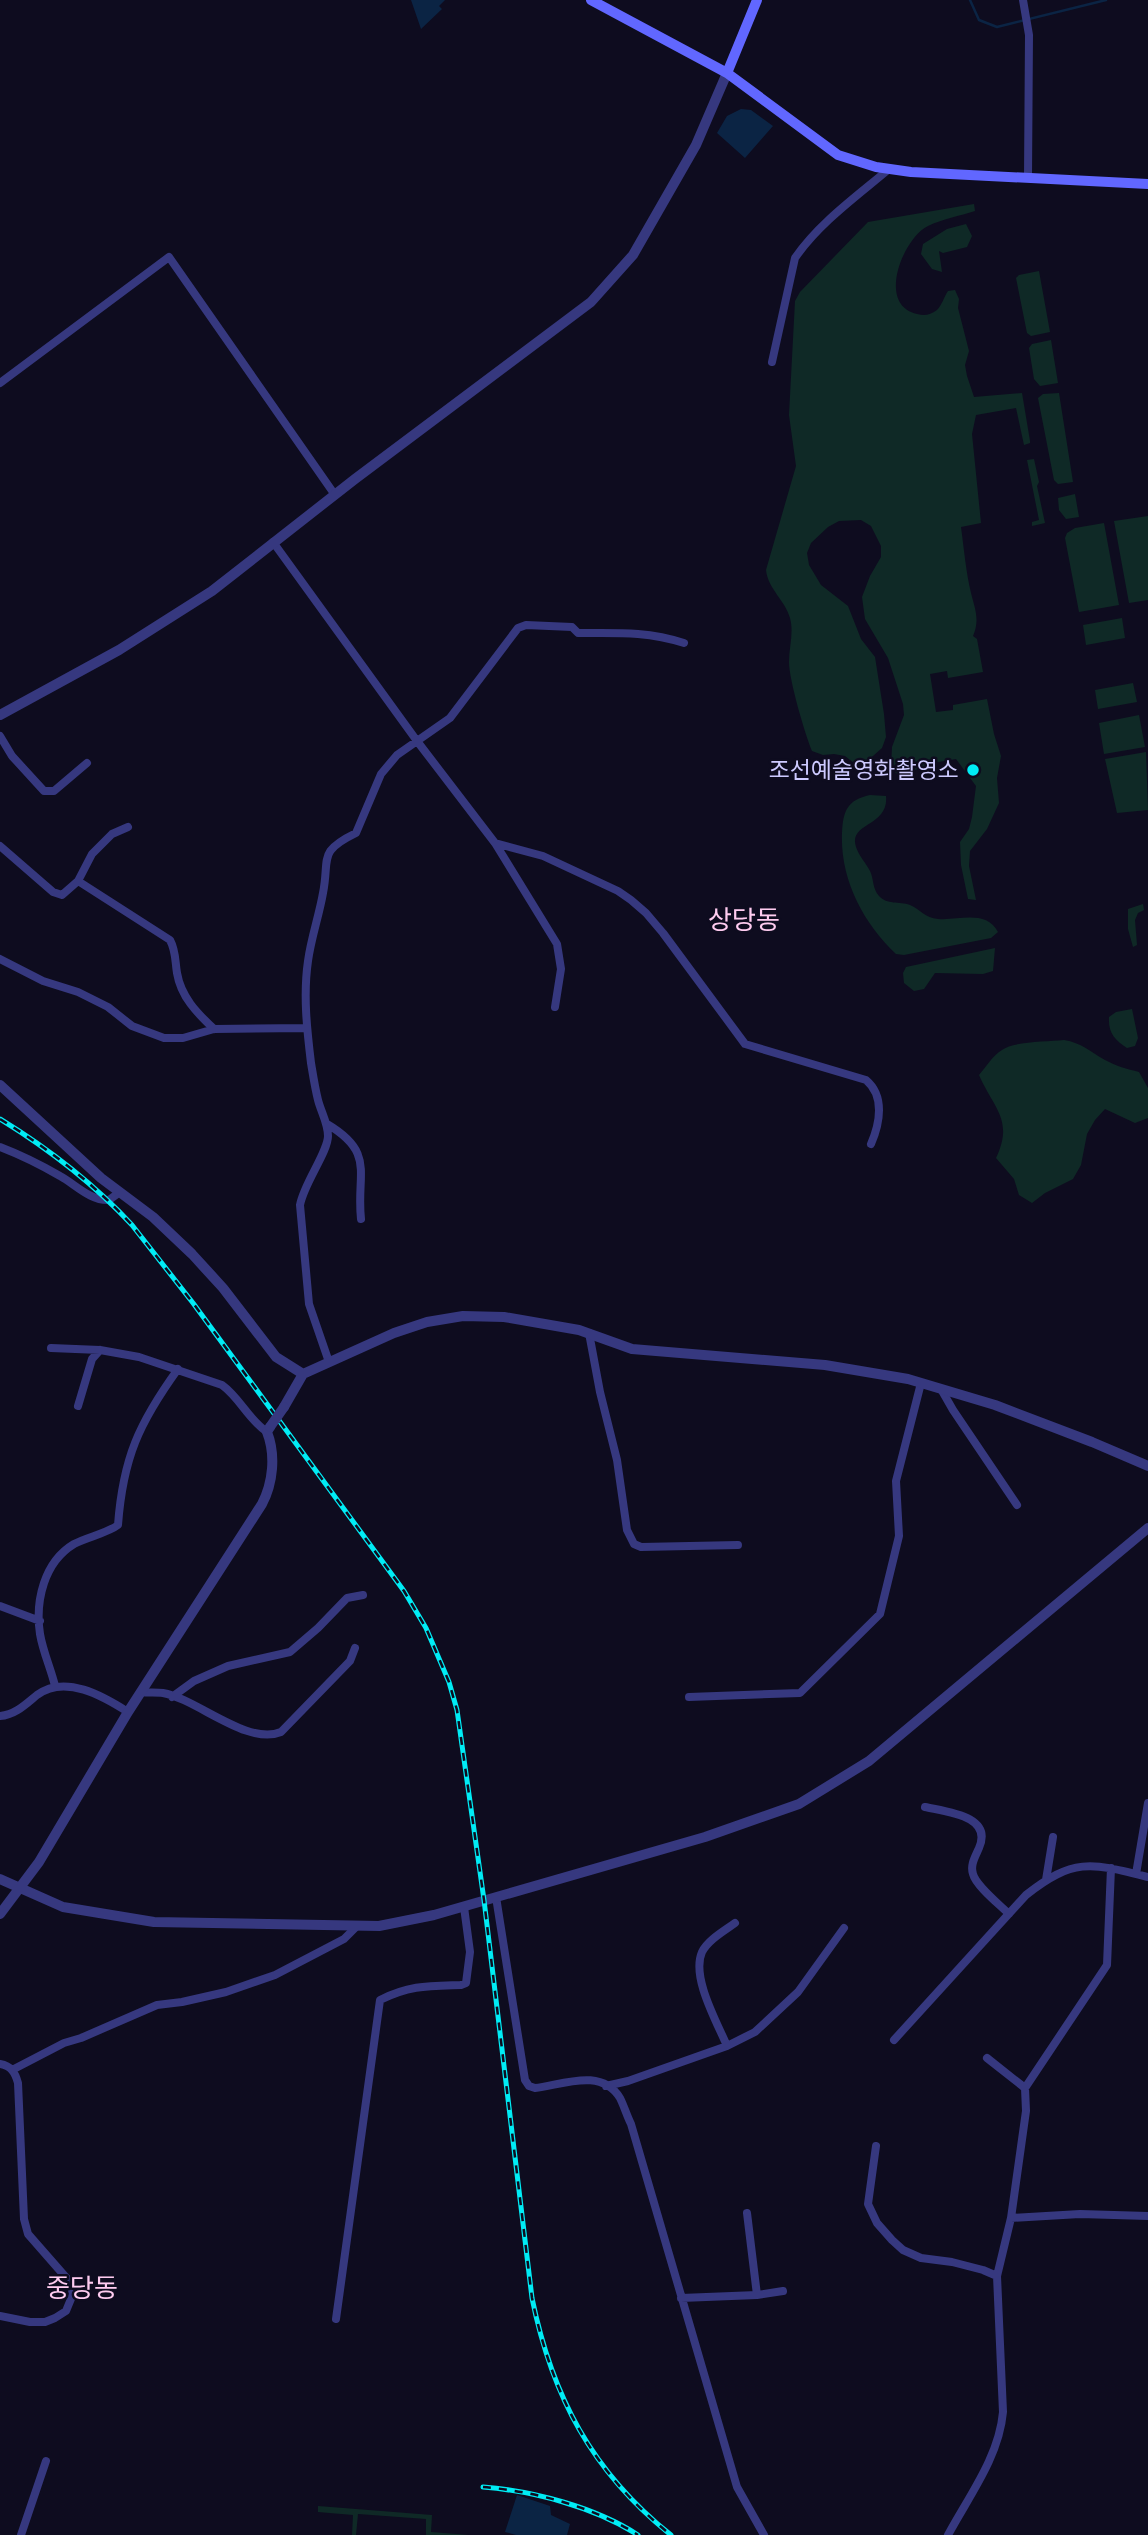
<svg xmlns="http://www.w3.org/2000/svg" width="1148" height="2535" font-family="'Space Grotesk','Noto Sans KR',sans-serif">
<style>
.green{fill:#0f2926}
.water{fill:#0b2444}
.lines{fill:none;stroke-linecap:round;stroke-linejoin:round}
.stream{stroke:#0b2444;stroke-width:2.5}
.minor{stroke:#36387f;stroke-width:8}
.tertiary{stroke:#36387f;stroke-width:10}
.secondary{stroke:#6167ff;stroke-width:10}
.rail-casing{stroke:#00ecf5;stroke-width:5}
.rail{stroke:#0e0c1f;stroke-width:2.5;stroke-dasharray:8;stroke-linecap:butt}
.tertiary-bridge{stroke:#36387f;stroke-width:10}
.poi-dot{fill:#00ecf5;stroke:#0e0c1f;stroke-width:2.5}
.labels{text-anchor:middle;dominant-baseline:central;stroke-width:5;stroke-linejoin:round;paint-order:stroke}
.poi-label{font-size:23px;fill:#cdcaff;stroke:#0e0c1f;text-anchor:end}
.quarter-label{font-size:26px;fill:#ffccf0;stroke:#0e0c1f}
</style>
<rect width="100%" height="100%" fill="#0e0c1f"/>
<path class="green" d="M974,204l1,7c-15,5 -33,8 -47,15 -25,12 -52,79 -11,88 8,2 13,1 20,-4 5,-5 7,-13 11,-19l7,-1 4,9 -1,9 11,43 -4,14 2,11 7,21 48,-4 8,48v2l-6,2 -8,-37 -40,7 -4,19 9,89 -20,4c3,22 5,45 10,66 4,16 9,27 2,43l4,3 6,33 -35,6 -1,-7 -17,3 6,38 17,-2v-5l34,-6 7,35 7,22 -4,22 2,25 -12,26 -17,22 -1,15 7,34 -8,-1 -7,-34 -1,-23 9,-13 3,-12 4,-31 -20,-27 -23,4 -33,13 -9,-7 1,-22 12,-32 -1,-11 -15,-46 -23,-39 -3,-22 8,-21 11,-19v-11l-10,-20 -10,-6 -22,1 -11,6 -17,16 -4,10 2,12 12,20 27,21 13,33 14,18 9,57 2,23 -4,11 -17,15h-11l-9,-7 -11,-2 -11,1 -11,-4c-7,-17 -23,-71 -23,-89 0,-15 5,-29 1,-44 -5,-18 -22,-29 -24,-48l30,-104 -7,-51 6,-114 5,-9 68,-70z
M966,224l6,12 -5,11 -24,6 -4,-2 3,21 -10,-3 -11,-15 2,-10 24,-15z
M1039,271l11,61 -19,4 -4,-3 -11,-55 3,-3z
M1051,340l7,43 -18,3 -6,-7 -5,-31 3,-4z
M1059,393l14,89 -15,2 -4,-4 -16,-82 5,-4z
M1034,459l5,23 -2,4 8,37 -13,3v-4l7,-2 -12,-60z
M1075,494l4,23 -13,2 -7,-9 -1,-12z
M1148,516v84l-19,3 -15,-82z
M1104,523l15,82 -40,7 -14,-74 2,-5 8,-5z
M1122,618l3,20 -39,7 -3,-20z
M1133,683l4,19 -39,7 -3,-19z
M1139,715l6,32 -41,7 -5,-31z
M1146,752l2,58 -31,3 -12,-54z
M870,795l16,1c3,31 -38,26 -30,51 3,9 10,16 14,24 4,8 2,17 9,25 8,9 20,5 31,9 10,4 15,13 28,14 20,2 48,-10 60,13l-7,6 -87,17 -8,-1c-33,-31 -56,-75 -54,-121 1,-22 5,-33 28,-38z
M1143,904l1,6 -6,3 -3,7 2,25 -4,2 -5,-18v-20z
M995,948l-2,23 -10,3 -48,-1 -11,16 -10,2 -10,-8 -1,-10 3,-6z
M1132,1009l6,29 -3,8 -8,2c-12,-8 -19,-15 -18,-31l7,-5z
M1064,1040c18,3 25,11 41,20 11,6 22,9 34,12l9,16v30l-13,5 -30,-14 -10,11 -8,14 -6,31 -8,14 -28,14 -13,10 -13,-8 -5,-16 -18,-21c18,-38 -2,-49 -17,-83 7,-8 14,-20 23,-25 12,-9 45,-8 62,-10z
M318,2506l114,9 -1,17 38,3h-43v-16l-68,-5 -2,21h-4l1,-20 -35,-3z"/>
<path class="water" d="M411,0h34l-6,6 3,3 -21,20z
M741,109l10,1 22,16 -28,32 -28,-25 10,-17z
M517,2495l33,11 1,9 19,9 -3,11h-51l-11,-3z"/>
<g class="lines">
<path class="stream" d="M970,0l9,20 18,7 109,-27"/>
<path class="minor" d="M1023,0l6,35 -1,141
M772,362l23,-104c24,-35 62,-62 94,-89
M0,383l169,-126 166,238
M273,542l144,199 78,102 48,13 75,35 13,9 15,13 17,20 82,111 121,36c19,16 14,43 5,64
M0,736l12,20 32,35h10l33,-28
M495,843l62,101 4,25 -6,38
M0,846l53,46 9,3 16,-14 14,-27 20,-20 16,-7
M78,881l92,59c6,11 5,21 7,33 4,24 20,40 37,56
M0,959l43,22 35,11 30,15 24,19 32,12h19l31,-9 93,-1
M327,1124c49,29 29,49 34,95
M0,1147c21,8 41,18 60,29 15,8 30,25 49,24l11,-8
M589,1333l11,59 17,68 10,70 7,14 7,3 97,-2
M51,1348l49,2 39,7 83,28c18,13 26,34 45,47
M329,1362l-20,-58 -9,-99c4,-22 28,-53 28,-69 0,-13 -7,-24 -10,-36 -3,-12 -5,-25 -7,-37 -4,-33 -8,-68 -3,-102 3,-23 11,-45 15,-68 7,-35 -6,-41 33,-60l25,-59 16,-19 53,-37 68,-90 8,-3 46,2 6,6c38,0 69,-2 106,10
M941,1389l12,21 64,95
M78,1406l14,-47 8,-9
M0,1606l40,15
M55,1686c-4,-17 -12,-34 -15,-52 -5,-33 4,-72 34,-90 13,-7 34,-11 44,-19 5,-67 21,-102 60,-156
M141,1692c7,1 15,0 22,1 34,6 84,53 118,39l69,-71 5,-13
M172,1697l22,-16 34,-15 62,-14 28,-24 29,-30 16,-3
M689,1697l111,-4 80,-79 19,-78 -3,-55 25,-98
M0,1716c15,-1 26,-12 37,-21 28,-21 66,1 91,17
M925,1807c23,5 68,9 54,41 -4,9 -9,17 -6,26 3,12 27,31 36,40
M1136,1874l12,-71
M1046,1880l7,-43
M496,1897l29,183 4,6 6,2c27,-3 66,-21 85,10 4,8 7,18 11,26l106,363 27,48
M894,2040l132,-145c48,-38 66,-32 122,-18
M727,2046c-10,-24 -36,-69 -25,-94 6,-12 22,-21 33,-29
M987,2058l38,30
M0,2064c11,2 15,8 18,19l6,136 4,15 42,48 3,12 -7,17 -11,7 -10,4h-15l-30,-6
M12,2070l52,-27 17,-5 76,-33 25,-3 44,-10 49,-17 69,-36 13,-13
M606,2086l22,-5 99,-35 28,-14 43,-40 46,-64
M876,2146l-8,58 9,19 15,17 11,10 18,8 31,4 31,8 14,6
M747,2213l10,82
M1011,2218l69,-4 68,2
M681,2298l76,-3 26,-4
M336,2319l44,-319c30,-15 49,-14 81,-15l5,-2 4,-31 -6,-45
M21,2535l25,-74
M948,2535c21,-39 51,-78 55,-123l-6,-136 14,-58 15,-107 -1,-23 82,-123 4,-97"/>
<path class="tertiary" d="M0,715l119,-65 93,-59 143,-112 236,-177 42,-47 63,-110 31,-72
M0,1085l101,93 52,39 39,37 31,34 53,69 27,17 91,-41 33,-11 36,-6 41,1 75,13 53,19 193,16 83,14 87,26 97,37 56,24
M284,1407l19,-33
M0,1879l63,28 91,15 225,4 55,-11 271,-78 94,-33 70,-43 279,-233
M0,1914l39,-52 89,-150 134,-208c11,-21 14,-49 5,-72l3,-5"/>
<path class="secondary" d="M591,0l136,73 111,82 38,12 35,5 237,12
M727,73l30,-73"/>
<g class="rail-casing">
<path id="rail" d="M0,1119c49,30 93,64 132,106l61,78 211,288 22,37 23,54 8,28 27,190 48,398c20,98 60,174 139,237
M483,2487c50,4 112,20 155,48"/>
</g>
<use href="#rail" class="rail"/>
<path class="tertiary-bridge" d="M270,1427l14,-20"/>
</g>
<circle class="poi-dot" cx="973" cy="770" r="7"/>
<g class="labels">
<g class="poi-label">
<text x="959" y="770">조선예술영화촬영소</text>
</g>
<g class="quarter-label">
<text x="744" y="920">상당동</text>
<text x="82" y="2288">중당동</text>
</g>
</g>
</svg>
